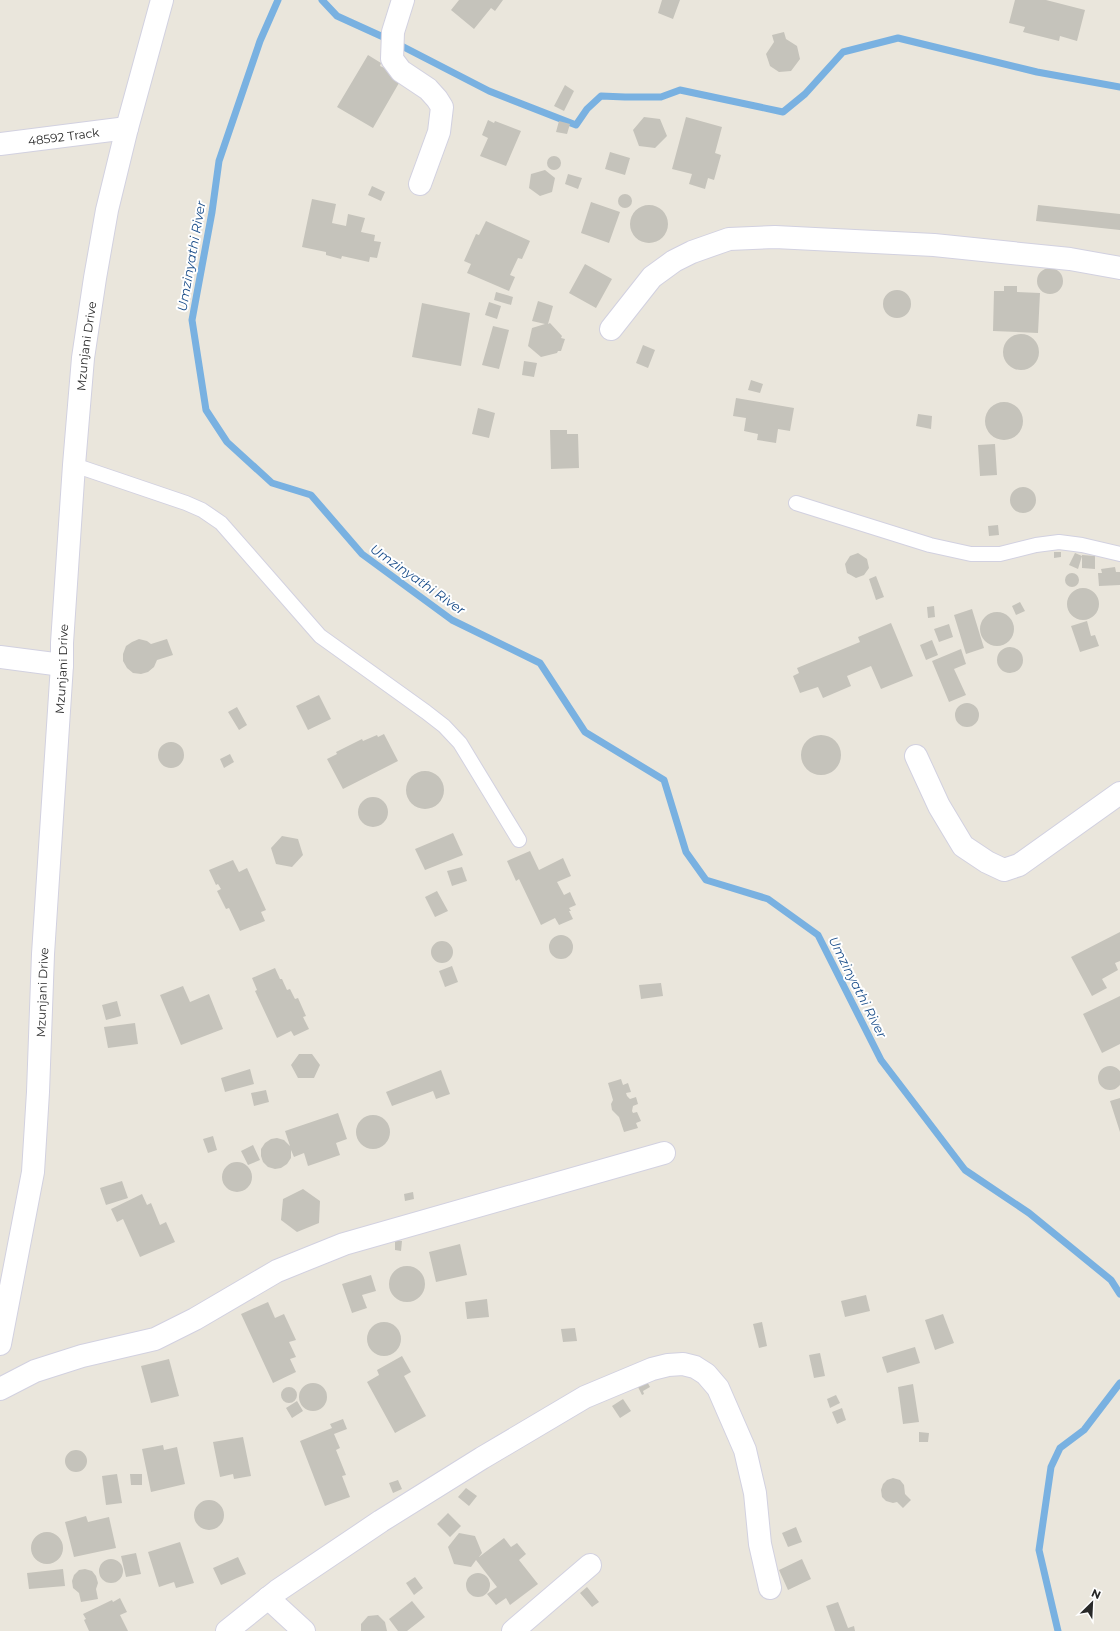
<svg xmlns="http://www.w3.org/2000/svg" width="1120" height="1631" font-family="Montserrat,sans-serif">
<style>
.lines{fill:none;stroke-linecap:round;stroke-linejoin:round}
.stream{stroke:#79b1e1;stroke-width:7}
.building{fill:#c5c3bb}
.service-casing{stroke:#d2d1e0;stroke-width:16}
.minor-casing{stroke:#d2d1e0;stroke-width:24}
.secondary-casing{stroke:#d2d1e0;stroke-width:24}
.service{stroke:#fff;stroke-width:14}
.minor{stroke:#fff;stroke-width:22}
.secondary{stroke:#fff;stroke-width:22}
.labels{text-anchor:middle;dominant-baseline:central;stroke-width:4;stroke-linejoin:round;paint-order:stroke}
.street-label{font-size:12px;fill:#292929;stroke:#fff}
.water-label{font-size:13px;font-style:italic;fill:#1b4e8a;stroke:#fff}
</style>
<rect width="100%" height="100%" fill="#eae6dc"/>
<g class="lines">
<path class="stream" d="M278,0l-18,41 -41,120 -7,51 -20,108 14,90 21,32 45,41 39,12 51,59 90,66 88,43 45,69 79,48 22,72 20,28 62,19 50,36 63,125 84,110 64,43 82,67 9,14
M322,0l15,16 55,25 97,50 87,34 11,-16 14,-13 24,1h36l19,-7 103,22 22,-18 38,-42 55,-14 139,34 83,15
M1058,1631l-19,-81 12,-83 9,-19 24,-18 36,-47"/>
</g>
<path class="building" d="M459,0h44l-8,11 -4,-3 -17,21 -23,-19z
M662,0h18l-7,19 -15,-6z
M1015,0h31l39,10 -8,31 -17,-5 -1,5 -36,-9 2,-5 -16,-4z
M784,32l2,7 11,7 3,13 -9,12 -12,1 -9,-6 -4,-12 8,-12 -2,-7z
M368,55l13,8 -1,3 23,10 -30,52 -36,-21z
M565,85l9,6 -10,20 -10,-5z
M644,117l16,2 7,17 -12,12 -16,-2 -6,-16z
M686,117l36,10 -7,26 6,2 -7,25 -6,-2 -3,11 -16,-5 3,-10 -20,-5z
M488,120l6,3 1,-2 26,10 -15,35 -26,-10 8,-18 -6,-3z
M559,121l11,3 -3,10 -11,-2z
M610,152l20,6 -5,17 -20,-6z
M547 163a7 7 0 1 1 14 0a7 7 0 1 1-14 0Z
M545,170l10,8 -3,14 -12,4 -11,-8 2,-14z
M568,174l14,4 -4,11 -13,-5z
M372,186l13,6 -4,9 -13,-6z
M618 201a7 7 0 1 1 14 0a7 7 0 1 1-14 0Z
M312,199l24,5 -4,19 14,3 2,-12 17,4 -4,14 14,3 -1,6 7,1 -4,16 -7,-1 -1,5 -27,-6 -1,3 -15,-4v-3l-24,-5z
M591,202l29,10 -11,31 -28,-10z
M1038,205l82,9v16l-84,-9z
M630 224a19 19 0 1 1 38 0a19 19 0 1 1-38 0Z
M486,221l44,20 -8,18 -4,-1 -8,17 5,2 -6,14 -42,-18 4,-9 -7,-3 12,-27 3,1z
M585,264l27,15 -16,29 -27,-15z
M1037 281a13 13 0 1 1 26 0a13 13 0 1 1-26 0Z
M1004,286h13v6l23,1 -2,40 -45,-2 1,-40h10z
M883 304a14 14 0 1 1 28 0a14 14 0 1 1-28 0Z
M496,292l17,5 -2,8 -17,-5z
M538,301l15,5 -5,18 2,-1 12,13 -1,2 4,1 -4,12h-3l-1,2 -16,4 -13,-11 4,-18 13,-4 -13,-3z
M489,302l12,4 -4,13 -12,-4z
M422,303l48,10 -9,53 -49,-9z
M493,326l16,4 -10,39 -17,-4z
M1003 352a18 18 0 1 1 36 0a18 18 0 1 1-36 0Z
M643,345l12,5 -7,18 -12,-5z
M524,361l13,2 -3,14 -12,-2z
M751,380l12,4 -3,9 -12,-3z
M736,398l58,10 -4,23 -12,-2 -2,14 -19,-3 1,-6 -14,-3 2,-13 -13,-2z
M985 421a19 19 0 1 1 38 0a19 19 0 1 1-38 0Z
M478,408l17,5 -6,25 -17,-4z
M918,414l14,2 -1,13 -15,-3z
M550,430h17v4h11l1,34 -28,1z
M995,444l2,31 -17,1 -2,-31z
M1010 500a13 13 0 1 1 26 0a13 13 0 1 1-26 0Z
M998,525l1,10 -10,1 -1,-10z
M1054,552h7v5l-7,1z
M858,553l9,6 2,9 -5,7 -8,3 -9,-5 -2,-9 5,-8z
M1075,553l7,3 -4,13 -9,-4z
M1082,555l13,1v13l-13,-1z
M1115,567l1,5h4v13l-21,1 -1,-13h4l-1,-4z
M1065 580a7 7 0 1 1 14 0a7 7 0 1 1-14 0Z
M876,576l8,21 -8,3 -7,-21z
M1067 604a16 16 0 1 1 32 0a16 16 0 1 1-32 0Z
M1020,602l5,9 -9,4 -4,-9z
M934,606l1,11 -7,1 -1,-11z
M972,609l12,39 -18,6 -12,-39z
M980 629a17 17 0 1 1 34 0a17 17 0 1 1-34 0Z
M1087,621l4,15 4,-1 4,11 -19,6 -9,-26z
M891,623l22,53 -32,13 -10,-23 -24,10 4,10 -28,12 -5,-11 -18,6 -7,-17 6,-3 -2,-5 63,-26 -2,-5z
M949,624l4,13 -14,5 -5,-13z
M139,639l8,2 4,3 16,-5 6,16 -16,5 -3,7 -6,5 -7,2 -8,-1 -6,-5 -4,-7v-7l3,-8 6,-4z
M932,640l6,15 -12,5 -6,-15z
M997 660a13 13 0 1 1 26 0a13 13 0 1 1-26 0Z
M961,649l5,15 -12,5 12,26 -17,7 -17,-41z
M319,695l12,24 -23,11 -12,-24z
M955 715a12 12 0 1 1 24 0a12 12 0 1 1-24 0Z
M237,707l10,18 -8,5 -11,-18z
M384,734l14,27 -55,28 -16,-30 10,-5 -1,-2 26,-13 1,2 14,-6 1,2z
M801 755a20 20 0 1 1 40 0a20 20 0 1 1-40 0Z
M158 755a13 13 0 1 1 26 0a13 13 0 1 1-26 0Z
M230,754l4,8 -10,6 -4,-9z
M406 790a19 19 0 1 1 38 0a19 19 0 1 1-38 0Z
M358 812a15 15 0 1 1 30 0a15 15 0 1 1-30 0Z
M453,833l10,22 -38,15 -10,-21z
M282,836l16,3 5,16 -11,12 -16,-3 -5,-16z
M530,851l9,19 24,-12 8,18 -14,6 7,13 6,-3 6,13 -7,3 2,3h-2l4,8 -14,6 -4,-7 -14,7 -22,-46 -3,2 -9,-20z
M233,860l6,12 8,-4 19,42 -5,2 4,9 -25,10 -11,-23 -3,1 -9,-18 4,-2 -3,-5 -2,1 -7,-15z
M462,867l5,14 -15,5 -5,-15z
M437,891l11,20 -13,6 -10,-20z
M1120,932v29l-5,2 3,7 -16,9 5,9 -15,8 -21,-39z
M549 947a12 12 0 1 1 24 0a12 12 0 1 1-24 0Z
M431 952a11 11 0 1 1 22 0a11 11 0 1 1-22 0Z
M452,966l6,16 -13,5 -6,-16z
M275,968l5,11h2l5,11 3,-1 5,10 3,-1 8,18 -3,1 6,12 -15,7 -3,-5 -14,7 -22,-47 2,-1 -5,-12z
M661,983l2,13 -22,3 -2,-14z
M183,986l7,16 19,-8 14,35 -42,16 -21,-50z
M1120,996v48l-18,9 -19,-39z
M117,1001l4,15 -15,4 -4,-15z
M135,1023l3,21 -30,4 -4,-21z
M299,1054h13l8,11 -6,13h-16l-7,-13z
M1098 1078a12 12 0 1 1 24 0a12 12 0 1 1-24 0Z
M250,1069l4,15 -29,8 -4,-14z
M441,1070l9,24 -14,5 -3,-8 -41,15 -6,-14z
M621,1079l2,6 5,-2 3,9 -5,1 1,3 3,3 6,-2 2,7 -5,2 -1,5 1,2 4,-1 4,9 -5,2 2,5 -14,4 -5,-15 -7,-7 -1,-6 2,-4 -5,-17z
M266,1090l3,12 -15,4 -3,-13z
M1120,1098v34l-10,-31z
M338,1113l9,26 -11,4 4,12 -32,11 -4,-13 -10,4 -3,-7v8l-4,6 -6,4 -6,1 -7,-2 -5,-5 -2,-6v-7l4,-6 6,-4 6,-1 7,2 6,6 -5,-15z
M356 1132a17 17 0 1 1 34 0a17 17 0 1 1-34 0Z
M213,1136l4,14 -9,3 -5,-14z
M253,1145l7,15 -12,5 -7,-14z
M222 1177a15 15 0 1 1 30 0a15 15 0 1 1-30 0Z
M122,1181l6,17 -22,7 -6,-17z
M303,1189l17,12 -1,22 -22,9 -16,-12 2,-21z
M413,1192l1,7 -9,2 -1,-7z
M142,1194l5,11 4,-2 9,22 6,-3 9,20 -35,15 -17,-38 -6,3 -6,-13z
M395,1240l7,1 -1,10 -6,-1z
M460,1244l7,31 -31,7 -7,-30z
M389 1284a18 18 0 1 1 36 0a18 18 0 1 1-36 0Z
M371,1275l5,16 -14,4 5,13 -15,5 -10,-29z
M866,1295l4,16 -25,6 -4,-16z
M487,1299l2,18 -22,2 -2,-17z
M268,1302l7,16 9,-4 12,26 -7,2 7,15 -6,2 6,13 -23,11 -32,-69z
M943,1314l11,29 -19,7 -10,-30z
M367 1339a17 17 0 1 1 34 0a17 17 0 1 1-34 0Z
M762,1322l5,24 -8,2 -6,-24z
M575,1328l2,13 -14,1 -2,-13z
M915,1347l5,16 -33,10 -5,-16z
M820,1353l5,23 -11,2 -5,-23z
M402,1356l9,16 -7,4 22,40 -31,17 -28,-51 12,-7 -2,-5z
M169,1359l10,37 -28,7 -10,-37z
M645,1378l5,9 -7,4 1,3 -2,1 -6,-12z
M299 1397a14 14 0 1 1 28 0a14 14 0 1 1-28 0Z
M913,1384l6,38 -16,2 -5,-37z
M281 1395a8 8 0 1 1 16 0a8 8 0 1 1-16 0Z
M836,1395l4,8 -10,5 -3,-9z
M623,1399l8,12 -11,7 -8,-12z
M297,1401l6,10 -11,7 -6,-10z
M842,1408l4,12 -9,4 -5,-12z
M343,1419l4,10 -13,5 6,14 -4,2 10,25 -4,1 8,21 -25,9 -25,-65 32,-13 -2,-4z
M919,1432l10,1 -1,9h-9z
M243,1437l8,39 -17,3 -1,-5 -13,3 -7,-35z
M163,1445l1,5 13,-3 8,37 -34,8 -9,-43z
M65 1461a11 11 0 1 1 22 0a11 11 0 1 1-22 0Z
M117,1474l5,29 -16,2 -4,-29z
M130,1474h12v11h-11z
M893,1478l7,2 4,5 1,9 6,6 -8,8 -6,-6 -4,1 -7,-2 -4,-4 -1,-7 2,-6 4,-4z
M398,1480l4,9 -9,4 -4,-10z
M466,1488l11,8 -8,10 -11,-9z
M194 1515a15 15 0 1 1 30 0a15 15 0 1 1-30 0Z
M448,1513l13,13 -11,11 -13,-13z
M86,1516l2,6 21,-5 7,31 -42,9 -9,-35z
M796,1527l6,15 -14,5 -6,-14z
M31 1548a16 16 0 1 1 32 0a16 16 0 1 1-32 0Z
M459,1533l16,3 7,17 -3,4 25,-19 7,9 6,-4 9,11 -7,6 19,24 -28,21 -4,-7 -10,7 -9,-11 10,-7 -21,-27 -5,7 -17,-3 -6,-17z
M180,1542l14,41 -18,5 -2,-6 -15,5 -11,-35z
M136,1553l5,21 -15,3 -5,-21z
M238,1557l8,17 -25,11 -8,-17z
M802,1559l9,20 -23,11 -9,-20z
M99 1571a12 12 0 1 1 24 0a12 12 0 1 1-24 0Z
M63,1569l2,17 -36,3 -2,-16z
M85,1569l7,2 4,5 2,7 -2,6 2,10 -17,3 -2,-9 -6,-5 -1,-7 2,-6 5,-5z
M466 1585a12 12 0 1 1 24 0a12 12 0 1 1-24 0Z
M415,1577l8,11 -9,7 -8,-12z
M587,1587l12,15 -7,5 -12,-14z
M120,1598l7,14 -7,3 8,16h-39l-5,-11 2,-1 -3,-5 29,-14 1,2z
M412,1601l13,16 -18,14h-9l-9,-12z
M838,1602l10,26 6,-2 1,5h-20l-9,-25z
M378,1615l7,7 2,9h-26v-7l7,-8z"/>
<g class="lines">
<g class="service-casing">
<path id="service" d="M74,465l112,38 16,7 19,13 99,113 106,76 18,14 16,17 59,97
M796,503l134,42 41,9h29l36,-9 23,-3 23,3 38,9"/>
</g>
<g class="minor-casing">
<g id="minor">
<path d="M403,0l-10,32 -1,27 9,12 27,18 9,10 5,8 -3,25 -19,52"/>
<path id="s1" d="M0,144l127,-16"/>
<path d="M611,329l41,-52 22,-16 18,-9 37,-13 46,-2 159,8 136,14 50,9"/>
<path d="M0,657l62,8"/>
<path d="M916,756l23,50 24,40 24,16 17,8 15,-5 101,-72"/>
<path d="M0,1389l35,-18 47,-15 73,-17 40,-20 82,-48 67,-27 320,-91"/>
<path d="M268,1598l36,33"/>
<path d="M227,1631l50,-40 104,-70 101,-63 103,-61 67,-28 16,-4 15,-1 12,3 11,7 12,14 27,62 10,43 5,51 10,44"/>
<path d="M513,1631l77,-66"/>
</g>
</g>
<g class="secondary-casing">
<g id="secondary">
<path id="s2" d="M0,1344l33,-172 5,-80 5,-138 19,-289v-22l12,-178 9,-107 12,-80 12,-68 20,-82 35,-128"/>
</g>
</g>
<use href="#service" class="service"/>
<use href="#minor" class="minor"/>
<use href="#secondary" class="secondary"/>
</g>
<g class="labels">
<g class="street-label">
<text stroke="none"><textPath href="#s1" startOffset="64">48592 Track</textPath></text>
<text stroke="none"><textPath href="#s2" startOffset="1003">Mzunjani Drive</textPath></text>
<text stroke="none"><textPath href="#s2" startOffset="679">Mzunjani Drive</textPath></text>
<text stroke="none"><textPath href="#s2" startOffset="355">Mzunjani Drive</textPath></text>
</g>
<g class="water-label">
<text transform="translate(191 256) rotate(-80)">Umzinyathi River</text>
<text transform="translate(418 579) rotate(35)">Umzinyathi River</text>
<text transform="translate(858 987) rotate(63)">Umzinyathi River</text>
</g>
</g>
<g transform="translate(1092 1603) rotate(24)" stroke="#ffffff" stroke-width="3" paint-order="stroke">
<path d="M0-3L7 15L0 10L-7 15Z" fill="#292929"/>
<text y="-6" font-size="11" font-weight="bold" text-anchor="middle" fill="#292929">N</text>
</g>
</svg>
